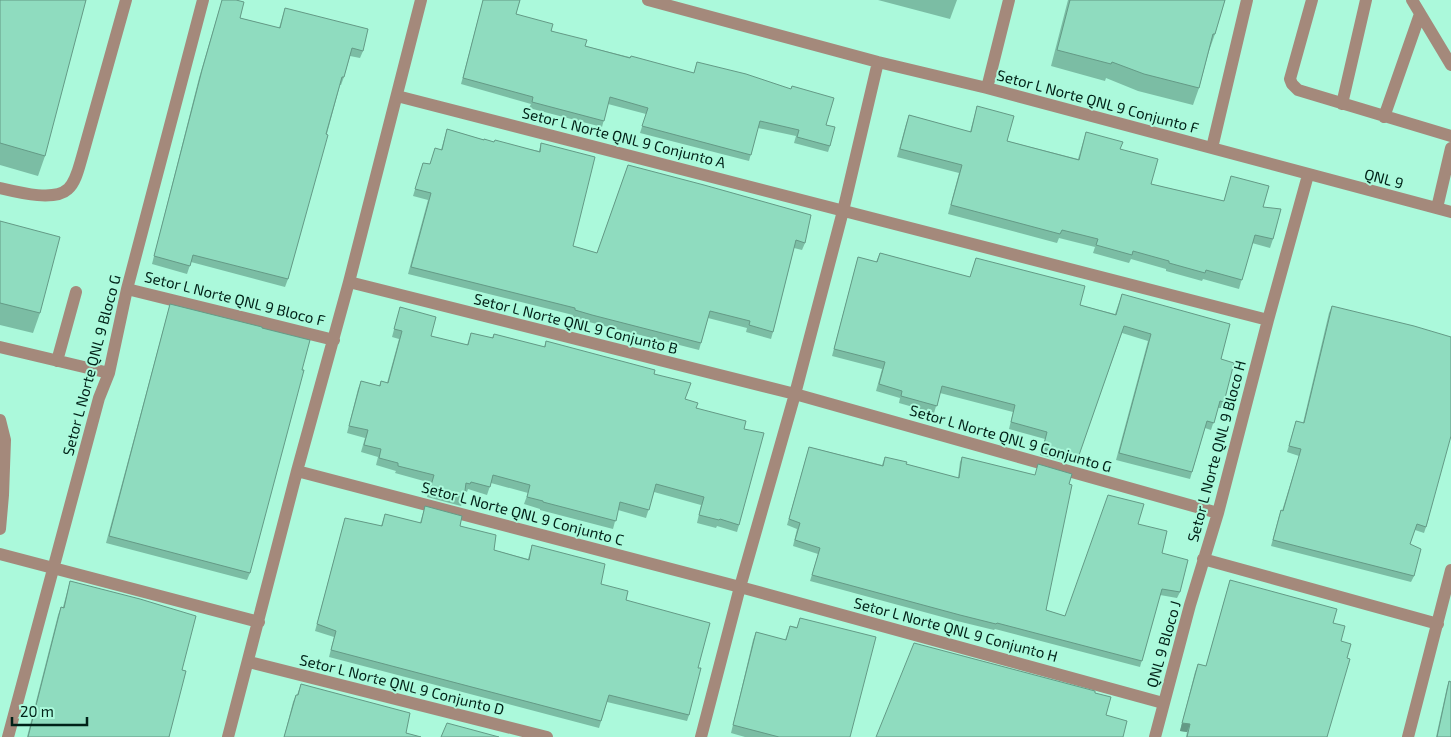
<svg xmlns="http://www.w3.org/2000/svg" width="1451" height="737" font-family="'Exo 2',sans-serif">
<style>
.lines{fill:none;stroke-linecap:round;stroke-linejoin:round}
.minor{stroke:#a4897b;stroke-width:12}
.wall{fill:#7bbda4}
.shaded-wall{fill:#649a86}
.building{fill:#8fdcbf;stroke:#649a86}
.labels{text-anchor:middle;dominant-baseline:central;stroke-width:4;stroke-linejoin:round;paint-order:stroke}
.street-label{font-size:15px;fill:#012218;stroke:#abf9db}
</style>
<rect width="100%" height="100%" fill="#abf9db"/>
<g class="lines">
<path class="minor" d="M648,0l230,62 109,26 464,124
M1312,0l-22,79 2,5 6,6 153,46
M1412,0l39,65
M987,88l22,-88
M397,96l871,224
M1342,104l24,-104
M1384,117l36,-103
M1212,148l35,-148
M0,188c17,4 54,14 68,1 8,-7 11,-22 14,-32l44,-157
M1437,208l14,-60
M349,282l446,112 423,119
M127,289l207,51
M0,347l109,26
M57,361l19,-69
M0,420l5,20 -2,55 -3,34
M297,471l443,116 423,116
M0,554l259,68
M1203,559l235,65
M249,662l298,75
M8,737l91,-339 10,-25 18,-84 76,-289
M228,737l69,-266 52,-189 72,-282
M701,737l39,-150 55,-193 48,-183 35,-149
M1155,737l35,-132 28,-92 50,-193 40,-145
M1408,737l43,-167"/>
</g>
<path class="wall" d="M0,0l45,156 -7,20 -38,-11z
M222,0l18,18 39,10 6,-20 78,43 -3,7 -10,-2 -6,21 -3,8h-1l-52,194 -3,8 -94,-25 -4,12 -35,-10 47,-186z
M483,0h37l-4,14 69,32 109,27 3,-11 129,63 4,21 -2,6 -34,-9 2,-7 -38,-8 -9,33 -109,-28 6,-19 -38,-10 -6,23 -73,-19 2,-4 -70,-20z
M878,0h79l-7,19z
M1068,0h157l-10,34 -6,17 -10,37 -6,17 -55,-14 -32,-13 -1,3 -54,-15z
M977,106l30,35 71,18 8,-27 34,17 31,35 73,17 7,-25 32,31 10,32 -3,9 -18,-5 -13,46 -36,-10 -1,2 -36,-10v-2l-35,-10 -2,4 -36,-10 2,-6 -36,-9 -2,5 -109,-29 11,-41 -62,-16 9,-33 3,-9 61,17z
M447,129l37,11 55,11 2,-8 32,103 24,7 31,-88 177,78 -3,7 -8,-2 -21,84 -2,7 -25,-7 1,-4 -39,-10 -9,32 -110,-28 -17,-5 1,-2 -165,-41 20,-74 -15,-4 10,-33 7,1 5,-16 6,2z
M0,221l40,92 -7,20 -33,-8z
M880,253l90,24 6,-19 104,47 35,9 7,-20 99,65 3,43 -3,6h-3l-7,22 -6,-2 -15,51 -74,-19 32,-119 -26,-8 -47,131 -35,-9 5,-16 -36,-10 4,-17 -73,-19 -6,20 -35,-10 1,-5 -24,-7 6,-22 -50,-13 26,-99 18,5z
M170,304l80,269 -3,7 -141,-37z
M1332,306l97,212 -5,15 -9,-3 -5,14 4,32 -3,6 -140,-36 8,-30 2,-6 1,1 17,-55 -12,-4 9,-31 7,2 26,-110z
M400,307l31,29 36,9 4,-12 21,5 2,-4 50,13 2,-6 108,33 42,34 48,21 -5,96 -2,7 -20,-6 -1,2 -19,-5 4,-18 -47,-13 -8,26 -28,-8 -5,19 -73,-19v-1l-16,-5 4,-11 -37,-10 -4,12 -19,-6 -1,3 -2,-1 -1,7 -3,8 -34,-9 4,-14 -36,-10 1,-2 -20,-6 2,-8 -17,-5 4,-14 -18,-5 11,-44 3,-8 18,5 2,-5 6,2 12,-44 -7,-2z
M809,447l73,18 3,-8 21,7 52,14 2,-16 2,-5 107,27 -23,126 19,6 73,-92 24,29 18,39 -3,6 -17,-3 -20,72 -145,-38 -1,1 -37,-9 -147,-40 8,-27 -25,-8 4,-17 -10,-4z
M425,506l35,20 34,24 34,9 4,-14 69,39 25,16 72,68 -9,47 -2,6 -80,-19 -8,26 -270,-71 5,-20 -19,-6 30,-113 36,8 4,-12 35,9z
M1230,580l103,43 8,18 -14,96h-141l1,-5 -7,-1 15,-59 3,-8 8,2z
M70,581l112,89 -13,67h-142l31,-122 3,-8h2z
M800,618l50,119h-105l-14,-4 22,-93 3,-8 29,8 5,-14 7,1z
M1449,681l2,1v-1v56h-15l11,-50z
M301,684l105,49 15,4h-137l9,-35 3,-7h1z"/>
<path class="shaded-wall" d="M1182,723l8,1 -3,8 -7,-1z"/>
<path class="building" d="M0,0h86l-41,156 -45,-13z
M222,0h14l8,2 -4,16 40,10 5,-20 83,21 -5,22 -11,-3 -8,29h-2l-16,57 2,1 -40,144 -95,-24 -3,11 -36,-10 48,-186z
M483,0h37l-4,14 37,10 -2,7 36,9 -2,6 45,12 1,-2 63,17 3,-11 49,12 45,15 1,-3 42,12 -8,27 9,2 -5,19 -33,-9 2,-7 -39,-9 -9,34 -109,-29 6,-18 -38,-11 -6,24 -72,-19 1,-5 -70,-19z
M1070,0h155l-10,34h-2l-14,54 -55,-14 -32,-12 -1,2 -54,-14z
M977,106l37,10 -7,25 72,19 7,-28 37,10 -3,7 38,10 -7,25 73,17 7,-25 38,10 -6,21 18,2 -8,30 -18,-4 -13,45 -36,-10 -1,3 -36,-10v-2l-36,-10 -1,4 -36,-10 2,-6 -36,-9 -2,4 -109,-29 11,-40 -62,-16 9,-34 62,17z
M447,129l37,11v-1l10,3 1,-2 45,12 1,-9 54,14 -22,89 24,7 31,-88 76,20 107,30 -6,28 -9,-3 -23,92 -24,-7 1,-4 -40,-10 -9,32 -109,-28 -17,-5v-2l-164,-41 20,-74 -16,-4 8,-26 7,1 5,-16 7,2z
M0,221l60,16 -20,76 -40,-10z
M880,253l90,24 6,-19 109,28 -5,19 36,10 6,-21 108,30 -9,35 13,4 -10,39 -4,-1 -6,22 -7,-2 -15,51 -73,-19 32,-119 -27,-8 -46,132 -35,-10 4,-16 -36,-10 4,-17 -73,-19 -5,20 -36,-10 1,-5 -23,-7 6,-22 -51,-13 24,-92 19,5z
M170,304l92,23v1l48,12 -8,30h2l-54,203 -141,-37z
M1332,306l82,20 37,11v99l-25,91 -9,-3 -7,20 11,5 -7,27 -141,-36 8,-30 2,1 18,-62 -12,-3 7,-25 8,2z
M400,307l36,10 -5,19 37,9 3,-12 22,5 1,-4 51,13 1,-6 109,29 -1,4 37,9 -6,16 13,4 -2,5 50,13 -2,8 20,4 -25,92 -19,-6 -1,1 -20,-5 5,-18 -48,-13 -7,26 -29,-8 -4,19 -73,-19v-1l-16,-4 3,-12 -37,-10 -3,12 -19,-5 -1,2 -4,-1 -2,15 -34,-9 4,-14 -36,-9v-3l-19,-5 2,-9 -17,-4 4,-15 -19,-4 12,-45 19,5 1,-5 7,2 14,-52 -8,-2z
M809,447l74,19 2,-9 22,5 -1,2 53,14 3,-21 73,18 3,-11 34,10 -3,10 3,1 -26,125 19,6 43,-121 36,9 -6,20 29,7 -5,22 26,7 -8,32 -18,-3 -20,72 -145,-38 -1,1 -36,-9 -148,-40 8,-27 -25,-8 5,-17 -11,-4z
M425,506l37,10 -2,10 36,9 -2,15 35,10 3,-15 73,19 -4,20 27,7 -2,9 84,23 -12,45h3l-12,47 -80,-20 -8,26 -270,-71 5,-19 -19,-7 28,-106 37,8 3,-12 36,9z
M1230,580l107,29 -4,14 12,3 -4,15 10,3 -4,14 3,1 -23,78h-140l3,-13 -8,-1 16,-59 8,2z
M70,581l70,18 56,17 -14,54 4,1 -17,66h-141l33,-130 3,1z
M800,618l76,19 -26,100h-71l-46,-12 23,-93 30,8 4,-14 7,2z
M914,643l181,48v2l16,4 -5,18 21,6 -4,16h-247z
M1449,681l2,1v55h-14z
M301,684l109,29 -4,20 15,4h-137l12,-42h2z
M447,723l52,14h-58z"/>
<g class="labels">
<g class="street-label">
<text transform="translate(1098 101) rotate(15)">Setor L Norte QNL 9 Conjunto F</text>
<text transform="translate(624 137) rotate(14)">Setor L Norte QNL 9 Conjunto A</text>
<text transform="translate(1384 178) rotate(15)">QNL 9</text>
<text transform="translate(235 298) rotate(14)">Setor L Norte QNL 9 Bloco F</text>
<text transform="translate(576 323) rotate(14)">Setor L Norte QNL 9 Conjunto B</text>
<text transform="translate(91 365) rotate(-75)">Setor L Norte QNL 9 Bloco G</text>
<text transform="translate(1011 438) rotate(16)">Setor L Norte QNL 9 Conjunto G</text>
<text transform="translate(1216 451) rotate(-75)">Setor L Norte QNL 9 Bloco H</text>
<text transform="translate(523 513) rotate(15)">Setor L Norte QNL 9 Conjunto C</text>
<text transform="translate(956 629) rotate(15)">Setor L Norte QNL 9 Conjunto H</text>
<text transform="translate(1163 644) rotate(-74)">QNL 9 Bloco J</text>
<text transform="translate(402 684) rotate(14)">Setor L Norte QNL 9 Conjunto D</text>
</g>
</g>
<path d="M12 717v8h75v-8" fill="none" stroke="#012218" stroke-width="2.5"/>
<text x="20" y="717" font-size="15" fill="#012218" stroke="#abf9db" stroke-width="4" paint-order="stroke">20 m</text>
</svg>
